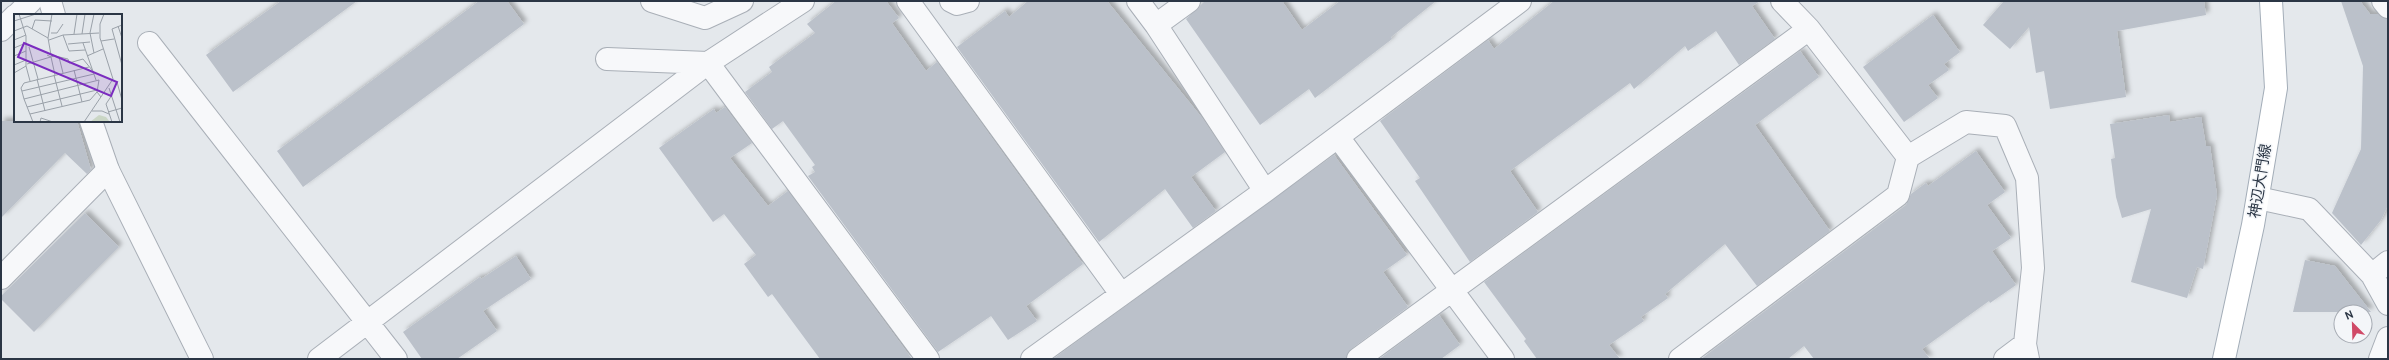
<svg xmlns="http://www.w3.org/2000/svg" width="2389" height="360" font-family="Cabin,'Noto Sans JP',sans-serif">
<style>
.building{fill:#bbc1ca;filter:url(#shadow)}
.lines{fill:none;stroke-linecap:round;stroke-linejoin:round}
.minor-casing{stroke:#a9afb7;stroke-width:24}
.tertiary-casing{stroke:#a9afb7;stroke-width:24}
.primary-casing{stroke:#a3adb8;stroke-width:24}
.minor{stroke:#f7f8fa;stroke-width:22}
.tertiary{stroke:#f7f8fa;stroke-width:22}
.primary{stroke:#fff;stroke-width:22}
.labels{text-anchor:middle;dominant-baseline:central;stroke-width:3;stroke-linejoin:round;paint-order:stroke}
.street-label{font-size:15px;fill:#2b3645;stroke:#f4f6f9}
.inset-road{fill:none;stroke:#9aa1a9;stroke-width:1}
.view{fill:#7b2cbf;fill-opacity:0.15;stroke:#7b2cbf;stroke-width:2}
.inset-edge{fill:none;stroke:#2b3645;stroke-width:2}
</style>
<defs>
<filter id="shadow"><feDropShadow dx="3.5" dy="-3.5" stdDeviation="2" flood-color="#0004"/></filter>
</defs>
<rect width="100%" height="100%" fill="#e4e8ec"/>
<path class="building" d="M281,1h76l-124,91 -27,-37z
M479,1h28l17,23 -221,163 -26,-36z
M836,1h50l13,17 -7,5 34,48 11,-9 146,202 -57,42 11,15 -29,19 -17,-24 -53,36 -130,-176 7,-4 -3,-5 3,-2 -32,-44 -11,8 -27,-37 27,-20 -3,-5 46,-34 -8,-9z
M1028,1h79l96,118 22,33 -34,25 25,34 -23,17 -28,-39 -66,53 -142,-195 48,-36 4,6z
M1205,1h77l20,29 38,-29h96l-45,36 1,2 -77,59 -6,-9 -49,36 -74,-106z
M1554,1h206l-8,5 23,33 -36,26 -23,-34 -28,20 -3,-5 -51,43 -4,-6 -120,88 28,41 -68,50 -55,-81 5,-3 -40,-57 108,-81 6,9z
M2004,1h200l2,14 -89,16 9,66 -76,12 -6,-38 -8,2 -7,-46 -19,22 -27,-24z
M2341,1h19l10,13h8l10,5v186l-7,15 -20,25 -29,-32 29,-64 2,-83z
M1933,15l27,37 -16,12 5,6 -21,15 10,13 -34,24 -41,-55z
M1800,51l19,26 -64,48 75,106 -73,55 -32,-42 -60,50 3,4 -27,19 3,4 -35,24 11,14h-83l-13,-18 2,-2 -42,-57z
M725,107l27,36 -22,15 38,48 20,-15 124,168h-92l-48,-65 -4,3 -24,-33 12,-9 -32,-41 -11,8 -54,-74 55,-39 2,4z
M2169,115l1,7 31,-5 5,29h4l7,49 -14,74 -6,-2 -10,31 -56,-16 20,-73 -29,9 -6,-21 -5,-38 4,-1 -5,-34z
M1,121h76l14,49 -4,4 -22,-21 -64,65z
M1976,151l29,41 -18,13 24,33 -19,13 24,34 -26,18 -1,-2 -67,48 8,10h-116l-10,-13 -16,13h-87l205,-154 5,-11 15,-11 2,3z
M1334,155l73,100 -24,17 25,35 -57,42 -5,10h-293z
M85,213l34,34 -85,85 -33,-33v-3z
M516,256l15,23 -48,32 14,20 -40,28h-35l-19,-27 77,-55 1,2z
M2305,260l30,6 36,46h-78z
M1439,315l21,30 -19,14h-62z"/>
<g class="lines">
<g class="minor-casing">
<path id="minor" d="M652,1l53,17 37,-17
M908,1l213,293
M951,1l6,3 11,-3
M1138,1l18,24 33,-24
M1782,1l27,28 99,128
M2383,1l5,6
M17,15l14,-14
M1156,25l109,166
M1,30l14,-14
M149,43l247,316
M607,59l101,4 220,296
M1338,137l165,222
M2258,198l51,11 63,66 16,29
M2372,275l16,-13
M1,278l107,-108
M319,359l389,-296 95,-62
M1032,359l233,-168 255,-190
M1358,359l451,-330
M1680,359l218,-164 10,-38 58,-35 39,4 22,52 6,90 -8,76 3,15
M2005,359l20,-15
M2380,359l8,-21"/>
</g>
<g class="tertiary-casing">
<path id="tertiary" d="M50,1l4,14
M91,121l17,49 94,189"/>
</g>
<g class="primary-casing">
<path id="primary" d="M2224,359l29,-134 23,-137 -5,-87"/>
</g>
<use href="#minor" class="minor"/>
<use href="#tertiary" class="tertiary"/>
<use href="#primary" class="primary"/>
</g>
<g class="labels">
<g class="street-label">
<text transform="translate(2260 181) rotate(-81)">神辺大門線</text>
</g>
</g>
<g transform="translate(14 14)">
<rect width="108" height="108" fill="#e4e8ec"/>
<path d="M85,101l7,2 4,5h-20z" fill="#cad6c5"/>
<path class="inset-road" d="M5,0l7,22v30l4,15M0,7l22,-7M108,11l-10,4 10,36M104,12l4,12M18,15l3,-9 17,1M0,17l13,-5 21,12 3,17 17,4 1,4 14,-4 9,11M37,19h6l6,-9M60,20l3,-20M68,20l3,-20M49,21l6,16 16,-1M34,24l4,-24M0,26l12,-5M35,26l14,-5 36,-2M87,27l13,-2M69,29l13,37M54,30l22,-2M15,33l9,32M0,34l12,-5M80,39l-4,-20 4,-19M33,41l4,2 4,18M0,42l12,-5M73,42l16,-7M45,43l4,16M13,50l27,-8M0,51l12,-5M60,56l8,32M0,59l12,-7M40,61l8,31M23,65l8,32M103,68l5,18M95,74l11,34M8,77l72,-17M10,85l75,-19 -2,12 4,5M13,93l70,-17M78,97h10l7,3M94,98l14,-4M16,100l60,-14 7,-8M19,108l-9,-23 -3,-11 3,-5 65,-16M26,108l1,-4 12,4M70,108l29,-43 -13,-41v-14l4,-10M98,108l-6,-18 6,-9"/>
<path class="view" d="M10,29l93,39 -6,14 -93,-39z"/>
<rect width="108" height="108" class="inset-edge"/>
</g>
<rect width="2389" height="360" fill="none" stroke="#2b3645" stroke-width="4"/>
<g transform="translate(2353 324) rotate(337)"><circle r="19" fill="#f4f6f9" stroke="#a4a9b1"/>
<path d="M0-3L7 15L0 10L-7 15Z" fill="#d04967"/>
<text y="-6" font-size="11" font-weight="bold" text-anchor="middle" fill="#2b3645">N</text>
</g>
</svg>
